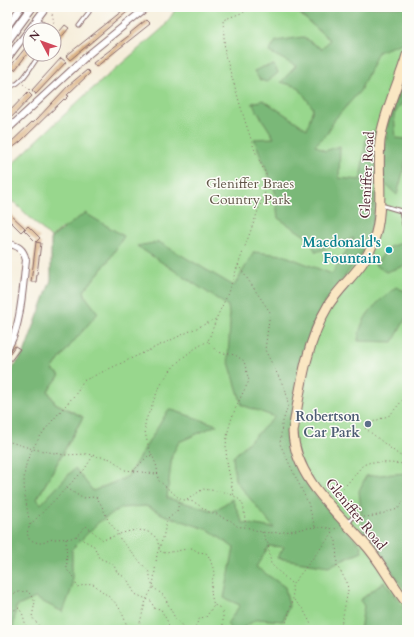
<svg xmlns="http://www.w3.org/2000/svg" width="414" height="637" font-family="Cardo,serif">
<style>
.green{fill:#98d78d;stroke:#717b5c}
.forest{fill:#7ab878;stroke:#626c52}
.building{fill:#dbb284}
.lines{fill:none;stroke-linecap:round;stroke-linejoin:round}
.service-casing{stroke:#866769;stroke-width:5}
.minor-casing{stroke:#866769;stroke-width:8}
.tertiary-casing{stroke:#866769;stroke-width:10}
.secondary-casing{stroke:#866769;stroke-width:11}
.path{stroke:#866769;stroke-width:1;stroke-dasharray:1 3;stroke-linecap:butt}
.service{stroke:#fff;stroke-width:3}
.minor{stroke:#fff;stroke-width:6}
.tertiary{stroke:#fff;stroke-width:8}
.secondary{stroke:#fae7c3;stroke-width:9}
.culture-dot{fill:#0f9aa8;stroke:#fdfcf7;stroke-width:1.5}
.service-dot{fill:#5c6f8a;stroke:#fdfcf7;stroke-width:1.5}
.labels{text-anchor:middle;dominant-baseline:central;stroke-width:3;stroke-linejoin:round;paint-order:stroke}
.street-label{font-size:14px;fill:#4a1f2b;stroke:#fdfcf7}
.park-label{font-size:14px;fill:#615648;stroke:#fdfcf7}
.culture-label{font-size:14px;font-weight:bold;fill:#0d838f;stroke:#fdfcf7;text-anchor:end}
.service-label{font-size:14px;font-weight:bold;fill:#4e5e75;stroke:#fdfcf7;text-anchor:end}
</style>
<rect width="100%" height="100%" fill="#fdfcf7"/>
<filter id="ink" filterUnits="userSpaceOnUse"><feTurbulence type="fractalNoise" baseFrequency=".025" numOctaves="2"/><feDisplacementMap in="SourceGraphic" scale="8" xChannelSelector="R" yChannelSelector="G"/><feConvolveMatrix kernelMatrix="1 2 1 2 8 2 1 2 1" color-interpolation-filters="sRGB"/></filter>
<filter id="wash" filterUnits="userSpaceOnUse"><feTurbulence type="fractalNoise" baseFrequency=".012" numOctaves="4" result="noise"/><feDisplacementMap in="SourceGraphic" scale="16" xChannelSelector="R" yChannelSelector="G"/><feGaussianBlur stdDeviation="0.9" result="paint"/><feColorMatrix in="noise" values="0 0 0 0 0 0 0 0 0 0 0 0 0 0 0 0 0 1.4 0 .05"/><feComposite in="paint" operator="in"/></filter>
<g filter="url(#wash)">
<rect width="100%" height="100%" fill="#f6eedb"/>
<path class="green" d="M177,7h115l50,43 65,-43v623h-400l34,-126 -4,-5 46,-82 -28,-14 -7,-12 4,-22 17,-22 17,-50 -2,-6 25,-31 -47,-32 -11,10 -36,-35 -8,-3v-31l76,-72 81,-70z"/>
<path class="forest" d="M292,7h115l-2,35 -27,10 -18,39 -25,28 -8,15 -12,11 10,6 15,-5 -1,32 21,2 7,-47 10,-3 -4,98 -8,21 -41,55 -13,26 -15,62 -9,47 3,19 24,36 47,52 1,6 -33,14 -52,-8 7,-11 -15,-1 -13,21 29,20 4,19 -6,15 -26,-2 -17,11h-8l-5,-6 13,-19 -16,-7 10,-50 -25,-18 -45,-15 -18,-9 -25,2 -22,14 -27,27v39l-9,24 -28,-14 -19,9 -3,23h-6v-254l17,-23 27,-73v-42l34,-25 39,23 -15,24 -25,31 2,6 12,16 -29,34 -17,22 8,6 -12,16 7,12 28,14 -46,82 4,5 34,-36 18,23 34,-14 42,-68 48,16 -38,17 -7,13 -5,43 47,13 18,-12 11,24 31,5 -39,-48 -2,-23 42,-40 -33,-12 -14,-46 2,-36 -2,-17 -91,-60 22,-4 75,44 20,-34 29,3 49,19 22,-36 -38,14 -8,-14 -30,-20 -3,-27 -21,-52 20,-1 -22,-35 11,-3 44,29 6,-21 -15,-21 -17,-5 15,-16 -27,-14 7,-11 27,-4 19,12 8,-9z
M274,65l4,8 -11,9 -7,-2 -6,-9 9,-4z
M407,69v26l-13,20 2,23 11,1v18l-10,38 -12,-11 -2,-17 5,-43z
M407,241v24l-21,7 -11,-7 14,-18z
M396,287l11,5v24l-14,26 -35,-1c3,-27 18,-37 38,-54z
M407,473v112l-4,2 -40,-56 -4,-40 7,-15z
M384,582l23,30v18h-47l4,-24 -4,-6z"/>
<g id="blocks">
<path class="building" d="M127,7h6l-63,53 -4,-4z
M146,20l4,4 -54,43 -3,-4 38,-29 -1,-1z
M65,25l4,3 -15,18v-8z
M30,42v8l-15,20 -5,-3z
M61,58l5,4 -30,32 -4,-4z
M87,70l3,3 -23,22 2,1 -4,4 -1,-1 -44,43 -13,10v-6l25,-24 1,1 3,-3 33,-35z
M28,92l4,4 -25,26v-8z
M9,213l16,15 -4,4 -14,-14z
M28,226l12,12 -4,4 -12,-12z
M36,242l5,1 -5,39h-5z
M15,346l5,3 -13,17v-9z"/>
</g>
</g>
<g filter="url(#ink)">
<use href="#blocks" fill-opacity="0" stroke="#866769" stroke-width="1"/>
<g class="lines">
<g class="service-casing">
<path id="service" d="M79,26l10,-13v-6
M7,86c12,3 23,-18 29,-26
M381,205l20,6 3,14
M401,211l6,1
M348,524l4,-6"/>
</g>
<g class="minor-casing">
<path id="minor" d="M37,20l11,9
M7,27l14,-20
M7,59l39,-52
M7,130l82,-76 58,-47
M7,243c11,3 16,5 19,17 -3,22 -5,72 -19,88"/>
</g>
<g class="tertiary-casing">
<path id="tertiary" d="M7,41l25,-34"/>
</g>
<g class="secondary-casing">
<path id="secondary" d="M407,55c-8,28 -23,57 -27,86 -3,35 5,68 -7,102 -9,25 -30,40 -44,61 -23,38 -29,85 -36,128 2,46 43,79 71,111 17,18 27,41 43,60"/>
</g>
<path class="path" d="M51,10l3,12 -2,2
M23,84l13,11
M238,265l32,47 -5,38 21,41 2,14 -6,20 -2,19 28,59 7,24
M216,320l-8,21 9,11 18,3 9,6 5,20c-11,21 -22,42 -23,66 0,16 5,34 8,50
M370,423l20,-8 17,-20
M365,428l34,27 8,4
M7,441l26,8 32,6 22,-1 24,5 14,11 8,1 16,-16 4,2 4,10 1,13 22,19 14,3 15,10 8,2 8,5 5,1 8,7c10,-1 15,3 24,5 19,3 37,-4 56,-5 8,0 13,3 21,1
M93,456l-9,14 -54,55 -3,8 2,6c17,9 14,0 27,0 6,-1 12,1 18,-2 5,-2 8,-8 12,-11l17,14c15,-5 40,-18 53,-2 3,4 2,10 5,14l5,1 26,-5 6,4 8,1c5,5 5,12 9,19 -5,12 -5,21 -1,33l9,4v17l3,4
M152,456c-3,-8 -8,-22 -7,-31 0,-5 4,-12 6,-17 11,-33 27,-51 57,-67
M134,471l22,3
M67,488l15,10 14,-1c6,7 8,15 12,23 4,7 11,11 12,19l29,33 4,15 11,9 11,22 11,12
M341,491l22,-26 8,-3 36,2
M187,500l16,-11c12,2 31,2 39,14 3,5 2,16 4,22
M356,518l18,-2 24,-7 9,-13
M30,525c-3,-18 -8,-38 -5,-55 4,-28 36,-58 53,-79l5,-10 133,-62 10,-21 43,-117 -14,-30 -10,-30 -20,-67 -2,-34 34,-13
M262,532l6,12 3,20 21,20
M331,535l5,5 1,26 10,16 1,9 -8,39
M76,536l18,10 5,12 14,6 4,8 10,7 8,15 16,7 3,7 7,1c3,8 8,12 9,21
M66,539l1,31 7,7 3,10 15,-4c21,18 28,18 36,47
M7,596l12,-4 9,-1 7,11 -3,15 10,13
M294,600l9,9 11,21
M7,613l12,-5 4,7 4,15
M138,630l8,-30 7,-13 4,-33 6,-16 4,-18 10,-9 3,-12
M193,630l7,-12 6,-1 8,-12
M284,630l9,-30 -1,-15 39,-50 1,-5"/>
<use href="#service" class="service"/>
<use href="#minor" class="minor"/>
<use href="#tertiary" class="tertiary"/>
<use href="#secondary" class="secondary"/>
</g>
</g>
<circle class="culture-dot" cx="389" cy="250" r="4"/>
<circle class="service-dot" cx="368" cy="424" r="4"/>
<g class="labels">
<g class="street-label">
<text transform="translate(367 175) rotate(-87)">Gleniffer Road</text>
<text transform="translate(356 514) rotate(51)">Gleniffer Road</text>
</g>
<g class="park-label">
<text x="250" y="183">Gleniffer Braes<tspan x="250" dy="16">Country Park</tspan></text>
</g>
<g class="culture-label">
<text x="381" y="242">Macdonald's<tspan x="381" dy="16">Fountain</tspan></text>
</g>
<g class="service-label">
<text x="360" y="416">Robertson<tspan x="360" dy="16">Car Park</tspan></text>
</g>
</g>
<rect width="414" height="637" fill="none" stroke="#fdfcf7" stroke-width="24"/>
<g transform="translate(42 42) rotate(311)"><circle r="19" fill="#fdfcf7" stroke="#b5a4a5"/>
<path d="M0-3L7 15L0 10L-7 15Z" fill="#d1495b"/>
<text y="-6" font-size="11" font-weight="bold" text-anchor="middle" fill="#4a1f2b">N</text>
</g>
</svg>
